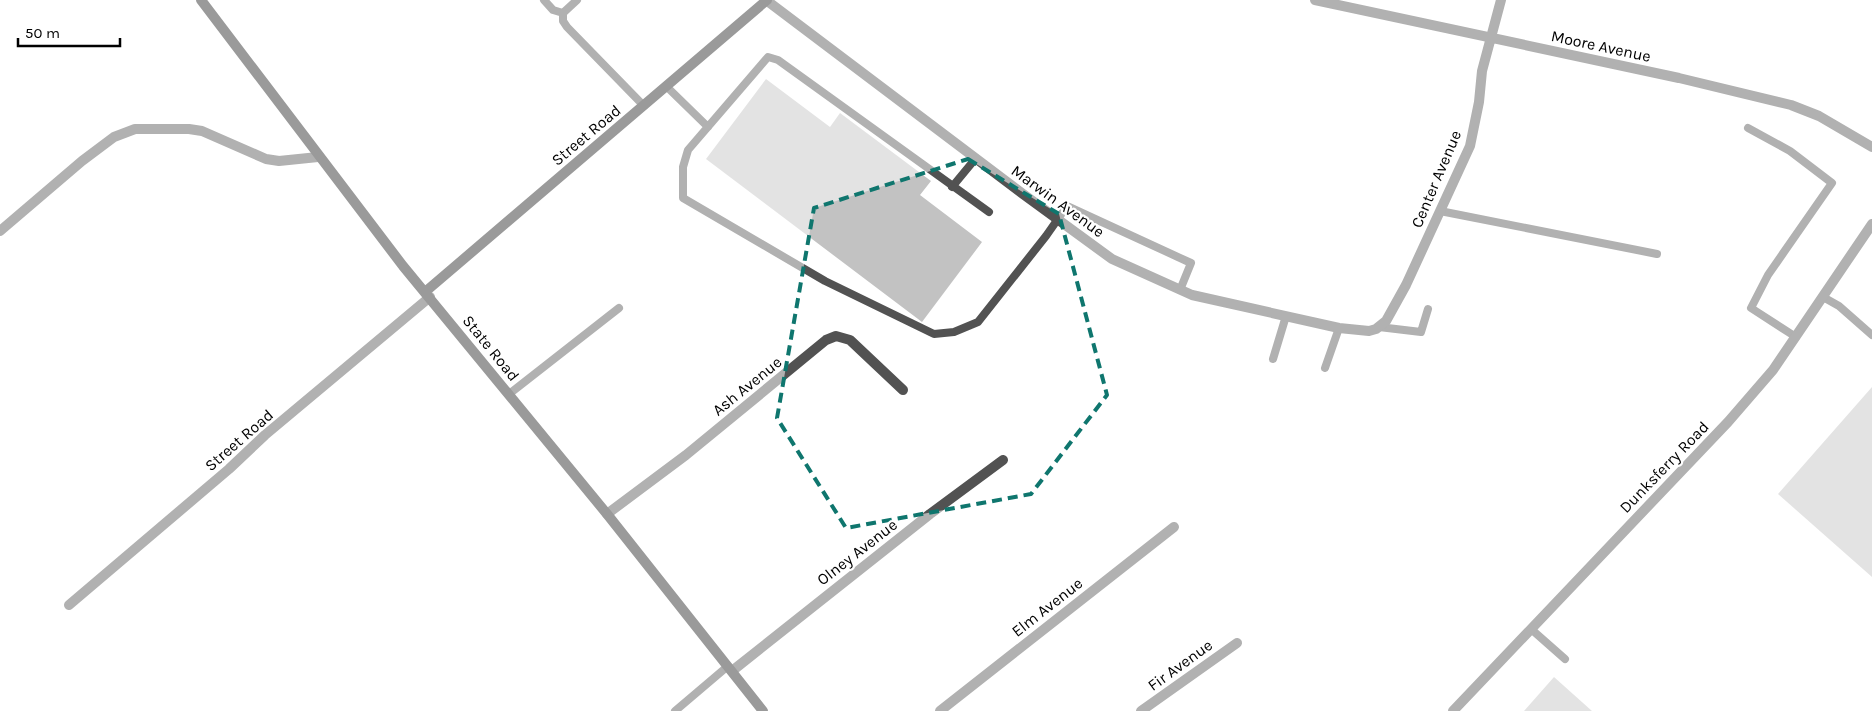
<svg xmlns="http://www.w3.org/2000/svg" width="1872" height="711" font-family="Karla,sans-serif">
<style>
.building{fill:#c2c2c2}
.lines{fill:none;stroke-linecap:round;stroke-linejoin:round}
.service{stroke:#525252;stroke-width:8}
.minor{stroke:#525252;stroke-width:10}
.secondary{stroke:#1f1f1f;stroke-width:10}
.marked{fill:none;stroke:#0f766e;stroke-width:4;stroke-dasharray:10 6;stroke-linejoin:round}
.labels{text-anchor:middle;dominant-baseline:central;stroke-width:4.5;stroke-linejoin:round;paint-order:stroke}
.street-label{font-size:16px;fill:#000;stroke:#fff}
</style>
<rect width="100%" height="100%" fill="#fff"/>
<path class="building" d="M766,79l64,48 10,-14 91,68 -11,14 62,47 -60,80 -216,-163z
M1872,387v190l-94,-83z
M1554,677l38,34h-68z"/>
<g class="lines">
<path class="service" d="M544,0l9,10 10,3
M577,0l-14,13v8l4,6 77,79
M667,87l41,40
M1748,128l42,23 42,32 -64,92 -17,33 45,29
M952,187l24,-29
M1440,211l217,43
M989,212l-211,-152 -10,-3 -80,93 -5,17v31l142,83 109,53 20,-2 24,-10 68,-86 21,-30 124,57 -11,27
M1823,297l16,9 33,29
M1379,327l42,5 7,-23
M1273,359l13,-43
M1325,368l14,-40
M509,394l110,-86
M1531,629l34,30
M675,711l53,-45"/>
<path class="minor" d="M766,0l257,194 89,65 80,36 147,33 30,3 7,-2 10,-8 20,-36 64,-139 9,-44 3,-31 19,-71
M1315,0l364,78 112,27 28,11 53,31
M0,231l82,-70 32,-24 21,-8h54l13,2 64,28 13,2 39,-4
M607,514l79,-59 140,-115 10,-4 14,4 53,50
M69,605l160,-136 36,-34 165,-138
M732,671l198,-157 73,-54
M940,711l234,-184
M1141,711l96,-68
M1453,711l275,-289 45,-52 99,-146"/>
<path class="secondary" d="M201,0l202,266 204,248 156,197
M425,292l342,-292"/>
</g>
<path d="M0 0H1872V711H0ZM968,159l91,55 48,181 -76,99 -185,34 -69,-110 37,-210z" fill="#fff" fill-opacity=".55" fill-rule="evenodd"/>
<path class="marked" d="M968,159l91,55 48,181 -76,99 -185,34 -69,-110 37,-210z"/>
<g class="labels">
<g class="street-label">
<text transform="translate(1601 46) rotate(12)">Moore Avenue</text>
<text transform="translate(586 135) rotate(-40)">Street Road</text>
<text transform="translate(1436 179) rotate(-67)">Center Avenue</text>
<text transform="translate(1058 201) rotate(36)">Marwin Avenue</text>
<text transform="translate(491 348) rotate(51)">State Road</text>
<text transform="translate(747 386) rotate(-39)">Ash Avenue</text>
<text transform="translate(239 440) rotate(-41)">Street Road</text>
<text transform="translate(1664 467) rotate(-46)">Dunksferry Road</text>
<text transform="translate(857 552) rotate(-38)">Olney Avenue</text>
<text transform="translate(1047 607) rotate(-38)">Elm Avenue</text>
<text transform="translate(1180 665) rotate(-36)">Fir Avenue</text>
</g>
</g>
<path d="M18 38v8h102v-8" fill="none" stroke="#000000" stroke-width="2.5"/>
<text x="25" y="38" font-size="15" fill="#000000" stroke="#ffffff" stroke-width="4" paint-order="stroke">50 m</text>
</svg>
